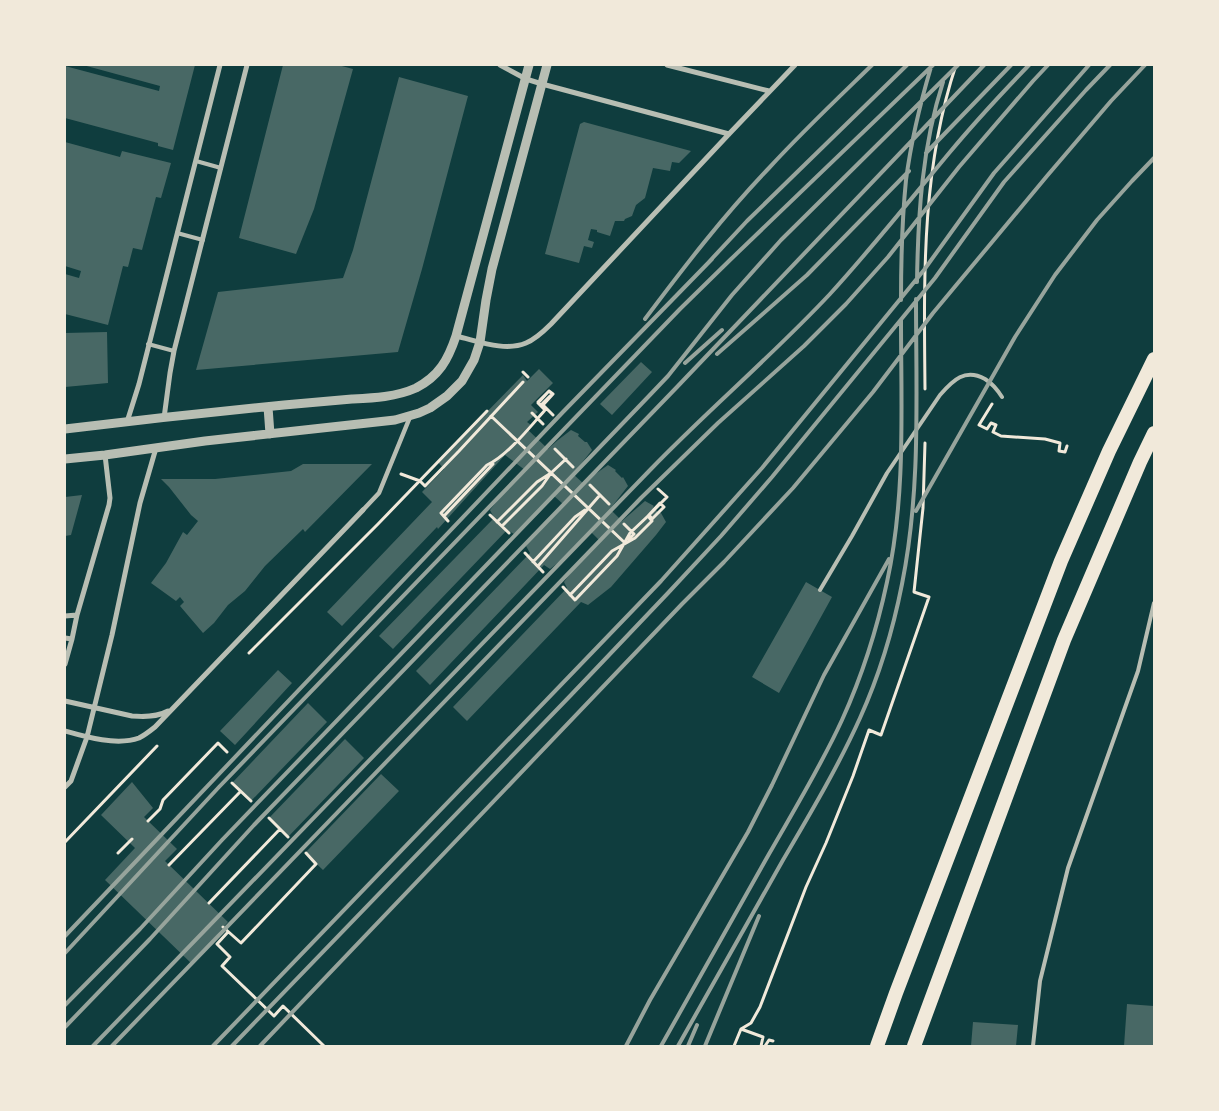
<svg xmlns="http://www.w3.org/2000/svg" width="1219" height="1111" font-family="Cabin,sans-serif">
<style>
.building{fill:#486865}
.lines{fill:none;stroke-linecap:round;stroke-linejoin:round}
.path{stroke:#f1e9da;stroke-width:3}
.service{stroke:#b8beb3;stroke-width:4}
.pedestrian{stroke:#b8beb3;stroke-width:4.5}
.minor{stroke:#b8beb3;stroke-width:5}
.tertiary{stroke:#b8beb3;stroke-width:9}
.trunk{stroke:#f1e9da;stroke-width:14}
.rail{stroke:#97a49c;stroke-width:4}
</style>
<rect width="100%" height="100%" fill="#0f3d3e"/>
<path class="building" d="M83,65h112l-22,85 -15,-4v-3l-93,-25v-52l94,25 1,-5z
M283,65h55l15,4 -39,140 -18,45 -57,-16z
M399,77l69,19 -46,173 -24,83 -202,18 22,-78 125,-14 10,-28z
M584,122l107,29 -12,12 -7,-1 -2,9 -17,-3 -8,30 -9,7 -4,11 -7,3 -1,2h-9l-5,15 -13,-4v-2l-6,-1 -3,11 6,2 -2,6 -8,-2 -5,17 -34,-9 35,-130z
M65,142l55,15 2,-6 49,12 -10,35 -5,-1 -14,53 -9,-2 -5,19 -5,-1 -15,59 -43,-11v-40l14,4 2,-7 -16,-5z
M107,332l1,51 -43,4v-54z
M641,362l11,10 -40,43 -12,-11z
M539,369l14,14 -22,22 7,7 -11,10 4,3 -4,4 21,20 10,-9 13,-10 8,4 -1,2 7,6h2l5,8 -19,24 11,10 10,-9 14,-10 8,5 -1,1 7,7 1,-1 5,9 -18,23 12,12 23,-20 9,5 -1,1 6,6h2l5,9 -10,13 -45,52 -23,18 -7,-3 -114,119 -14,-14 114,-119 -3,-6 17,-24 19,-17 -10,-10 -16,19 -24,19 -6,-4 -114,120 -14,-14 114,-118 -4,-7 18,-24 19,-18 -9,-8 -17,19 -23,19 -7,-4 -114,119 -14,-13 115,-118 -4,-8 18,-23 17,-17 -20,-15 -67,74 -1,-2 -95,99 -15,-14 105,-110 -10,-10 22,-23 -6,-7 85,-87 4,6z
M303,464h69l-67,68 -2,-3 -38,37 -20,25 -17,14 -14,18 -11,10 -23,-27 4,-4 -4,-5 -4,4 -25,-18 15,-20 17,-31 4,3 11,-14 -7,-6 -22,-28 -8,-8h54l76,-8z
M82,495l-11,40 -6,1v-39z
M806,582l26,15 -53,96 -27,-16z
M278,670l14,13 -57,62 -15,-14z
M308,703l19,19 -76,79 -19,-18z
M345,739l19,19 -76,79 -19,-19z
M381,774l18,17 -76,79 -18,-17z
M132,782l21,26 -9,9 33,32 -12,12 63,61 -36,42 -87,-84 30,-32 -34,-33z
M1127,1004l27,2v40h-30z
M973,1022l45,3 -2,21h-45z"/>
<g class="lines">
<path class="path" d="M523,372l5,5
M925,389c-1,-109 -4,-219 31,-324
M992,404l-13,21 8,4 4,-6 5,2 -3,7 8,4 44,3 15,4 -1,8 6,1 2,-6
M532,413l11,11
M491,416l134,127
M555,449l18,18
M551,473l15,-14
M401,474l19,7 5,5 34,-35 64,-69
M590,485l19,19
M490,515l19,18
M444,516l49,-52
M648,516l12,-13 4,4 -12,12 -3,-4 18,-18 -9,-8
M448,521l-7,-8 46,-48c20,-9 43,-38 58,-55l-7,-7 11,-12 4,3 -10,11 -2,1 -3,-4 11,-11 3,3 -10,10 11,11
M497,522l40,-40 14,-9 -9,13 -40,40
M624,524l10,10 -5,5
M525,553l18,19
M533,562l42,-45 10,-7
M538,566l62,-71
M563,587l12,13 42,-44 13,-23 18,-17 4,5 -17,17 -23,13 -42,44
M249,653l129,-129 109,-113
M232,783l19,18
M269,818l19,19
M148,821l12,-12 3,-9 55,-57 9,9
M65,842l92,-96
M118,853l14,-14
M169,865l71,-73
M209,903l71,-74
M223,927l18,16 75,-79 -10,-11
M228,932l-11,12 13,13 -8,9 52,50 9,-10 41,40
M741,1029l22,8 -2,9h1
M734,1046l7,-17 10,-6 9,-16 46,-120 20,-44 27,-67 16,-46 12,5 48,-138 -15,-5 9,-84 2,-65
M765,1046l4,-6 4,1"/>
<path class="service" d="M196,161l25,7
M177,233l26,7
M148,344l26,7
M820,590l32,-54 35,-63 53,-78c13,-15 25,-27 45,-16 8,5 12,10 17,18
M1033,1046l7,-65 28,-113 70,-197 16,-68"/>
<path class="pedestrian" d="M363,510l16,-17 31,-76"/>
<path class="minor" d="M500,65l26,14 16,5 187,50
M667,65l102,26
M456,336c22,5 49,16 70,7 10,-4 18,-12 25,-19l178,-190 66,-69
M164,418l6,-45 4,-22 73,-286
M127,422l12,-38 81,-319
M65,616l12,-1
M65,638l7,1
M65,664l7,-25 5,-24 32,-110 1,-7 -5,-43
M65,701l67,15c13,1 25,1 36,-5
M65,731c21,6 52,15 74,7 6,-3 11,-7 16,-11l208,-217
M65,787l6,-6 16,-44 25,-102 28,-132 16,-55"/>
<path class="tertiary" d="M268,407l2,27
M65,429c73,-9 146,-17 219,-24 23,-2 46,-4 68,-6 21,-1 44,-2 64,-11 23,-12 32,-28 40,-52l73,-271
M65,459l40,-4 100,-14 190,-21 24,-7 11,-5 17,-12 15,-15 12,-21 6,-18 6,-42 6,-31 55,-204"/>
<path class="trunk" d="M877,1046l19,-53 165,-432 48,-110 45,-92
M914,1046l150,-406 76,-178 14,-29"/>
<path class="rail" d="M926,153l85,-88
M707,264l40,-43 160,-156
M917,282c1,-68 5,-135 26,-200
M901,300c0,-40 1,-80 5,-120 5,-38 14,-76 25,-113
M645,319c39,-52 79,-104 124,-151 33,-36 68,-69 103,-103
M717,354l32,-28 58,-51 102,-104
M685,363l37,-33
M916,511l99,-174 40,-62 42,-55 35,-39 22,-23
M65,936l497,-523 150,-154
M65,953l154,-166 461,-478 49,-48 204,-196
M65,1005l75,-76 82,-89 426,-443 20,-21 64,-81 49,-55 177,-175
M65,1027l85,-88 104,-114 423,-438 307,-322
M93,1046l558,-577c58,-60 122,-114 179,-175 42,-46 80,-94 120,-142 25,-30 52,-59 79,-87
M112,1046l529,-548 77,-75 86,-77 42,-42 42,-47 71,-90 74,-86 15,-16
M213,1046l448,-465 101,-113 162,-198 70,-97 95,-108
M232,1046l339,-351 97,-102 53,-57 51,-59 163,-199 69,-96 82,-92 24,-25
M260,1046l422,-442 42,-42 69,-74 80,-96 60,-79 114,-137 64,-75 34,-36
M626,1046l24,-46 98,-168 24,-47 52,-110 65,-116
M661,1046c36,-64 72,-128 108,-192 25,-44 52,-88 73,-134 20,-44 35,-91 45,-138 19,-86 14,-175 14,-262
M678,1046c35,-62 70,-124 105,-186 27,-46 55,-93 77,-142 19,-42 33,-88 42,-134 19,-94 14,-189 14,-285
M688,1046l9,-21
M705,1046l54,-130"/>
</g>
<rect width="1219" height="1111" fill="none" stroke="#f1e9da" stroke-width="132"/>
</svg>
